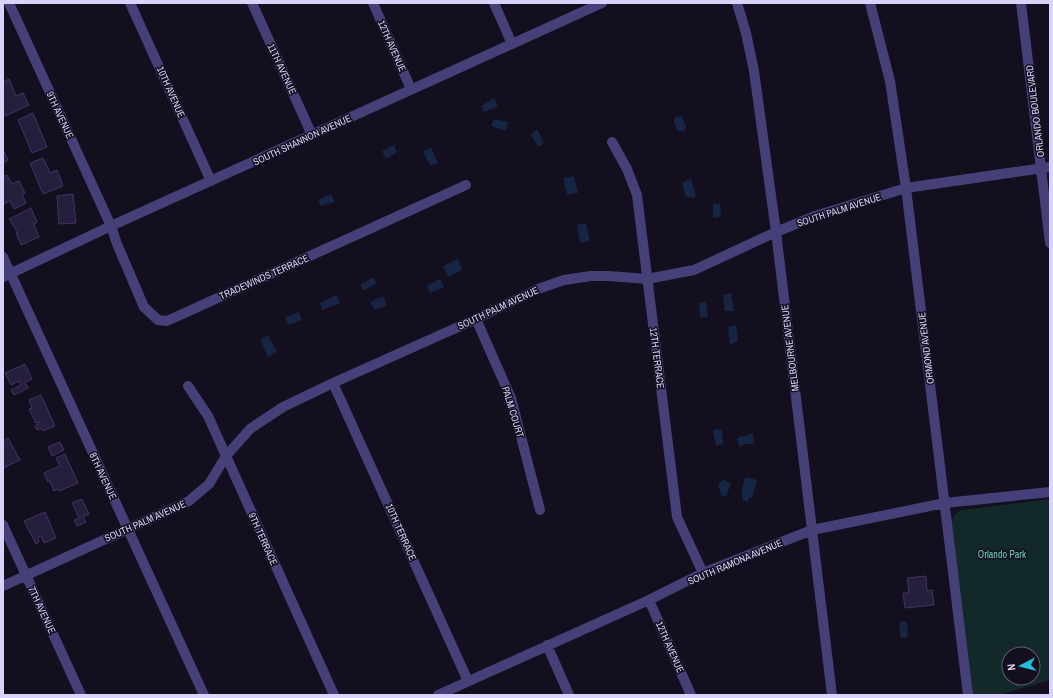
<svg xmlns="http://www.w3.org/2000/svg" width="1053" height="698" font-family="'Archivo Narrow',sans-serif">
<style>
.green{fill:#132828;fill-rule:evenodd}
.water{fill:#152543}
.building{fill:#261e3d;stroke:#403366}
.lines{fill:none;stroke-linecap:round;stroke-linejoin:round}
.street{stroke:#454078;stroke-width:10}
.labels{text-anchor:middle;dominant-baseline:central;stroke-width:3;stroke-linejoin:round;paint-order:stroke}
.street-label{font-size:10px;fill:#d9d3f9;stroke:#130f1f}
.park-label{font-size:10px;fill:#69cfbb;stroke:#130f1f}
</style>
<rect width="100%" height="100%" fill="#130f1f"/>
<path class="green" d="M1050,499v181l-51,15h-28l-21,-169 4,-11 7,-5zM1009,654h24v24h-24z"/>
<path class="water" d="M494,98l4,8 -14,6 -3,-6z
M682,116l4,11 -2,4h-7l-3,-11 2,-3z
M494,119l14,3 -2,9 -15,-5z
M537,129l7,14 -6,4 -7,-13z
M394,145l3,7 -11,7 -4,-8z
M431,147l7,16 -8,3 -7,-15z
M574,176l4,17 -11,2 -4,-17z
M691,179l5,17 -3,2 -7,-1 -4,-13 5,-4z
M331,194l4,8 -14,4 -3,-6z
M713,204h7l1,13 -8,1z
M586,223l4,18 -10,2 -3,-18z
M458,259l4,11 -14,7 -5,-11z
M374,277l2,7 -13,7 -2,-7z
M440,279l4,8 -14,6 -3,-7z
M731,293l3,18h-9l-2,-16z
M337,295l3,8 -18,7 -2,-7z
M383,296l4,9 -13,5 -4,-8z
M706,301l2,16h-8l-1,-14z
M299,312l3,8 -14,5 -3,-8z
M736,325l2,16 -8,4 -2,-18z
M268,335l9,17 -9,5 -8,-17z
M722,429l1,15 -7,2 -3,-16z
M753,433l1,11h-8l-7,3 -2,-9z
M745,477l12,3 -5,18 -3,-1 -1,5 -6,-2 1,-4 -2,-1z
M723,479l8,5 -5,12 -4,1 -4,-12z
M902,621l5,1 1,14 -3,2h-4l-2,-15z"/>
<path class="building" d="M9,79l7,17 7,-3 6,12 -24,11 -2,-4v-30z
M33,113l14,34 -15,6 -14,-33z
M3,150l5,10 -5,3z
M43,158l7,15 7,-3 6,16 -20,8 -13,-31z
M7,175l5,9 7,-3 6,12 -3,2 4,8 -12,6 -4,-8 -7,3v-27z
M73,194l3,29 -17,1 -2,-28z
M31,208l6,14 -3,2 5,13 -18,8 -5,-12h2l-9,-14z
M25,364l7,15 -7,3 3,6 -14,7 -3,-5 10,-5 -2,-4 -8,4 -6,-12z
M41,395l14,31 -12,5 -2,-3 -4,2 -2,-4 4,-2v-2l-3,1 -7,-14 3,-1 -3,-8z
M8,438l12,22 -17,8v-29l1,2z
M60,442l4,8 -12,6 -4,-9z
M65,454l13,29 -19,8 -1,-2 -4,2 -4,-10 -2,1 -4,-9 16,-7 -4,-8z
M82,499l7,15 -6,3 3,5 -9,4 -3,-6 5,-2 -7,-15z
M45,512l11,26 -12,5 -3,-7 -3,1 1,5 -3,2 -12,-23z
M926,576l1,15 5,-1 2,15 -29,3 -2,-15h6l-2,-15z"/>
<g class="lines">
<path class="street" d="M9,3l102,223 6,18 27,63 14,13 9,1 299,-136
M130,3l81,178
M252,3l60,132
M373,3l38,86
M494,3l18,41
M737,3l9,30 8,38 22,161 56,463
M870,3l20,78 16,107 62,507
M1021,3l29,240
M612,142l15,27 10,26 40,322 26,56
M3,257l201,438
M3,277l108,-51 491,-223
M476,319l35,79 29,112
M333,383l135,298
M188,386l20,30 126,279
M3,525l78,170
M3,586l186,-85 20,-17 17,-28 24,-27 33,-22 50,-24 143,-64 62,-30 26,-9 27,-4h18l38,3 47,-9 82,-38 39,-16 91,-28 144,-21
M649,600l42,95
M547,645l22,50
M438,695l211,-95 54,-27 109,-43 133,-27 105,-11"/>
</g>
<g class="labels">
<g class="street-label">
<text transform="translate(392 46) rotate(66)">12TH AVENUE</text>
<text transform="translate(282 69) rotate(65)">11TH AVENUE</text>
<text transform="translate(171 92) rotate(66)">10TH AVENUE</text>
<text transform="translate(1035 111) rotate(-97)">ORLANDO BOULEVARD</text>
<text transform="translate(60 115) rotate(65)">9TH AVENUE</text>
<text transform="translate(302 140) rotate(-25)">SOUTH SHANNON AVENUE</text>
<text transform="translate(839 210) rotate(-18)">SOUTH PALM AVENUE</text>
<text transform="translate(264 277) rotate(-24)">TRADEWINDS TERRACE</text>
<text transform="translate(498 308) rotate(-25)">SOUTH PALM AVENUE</text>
<text transform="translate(790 348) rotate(-97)">MELBOURNE AVENUE</text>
<text transform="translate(926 348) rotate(-97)">ORMOND AVENUE</text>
<text transform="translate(657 358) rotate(83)">12TH TERRACE</text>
<text transform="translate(513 412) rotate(73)">PALM COURT</text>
<text transform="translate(103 476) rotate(65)">8TH AVENUE</text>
<text transform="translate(145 521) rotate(-24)">SOUTH PALM AVENUE</text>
<text transform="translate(401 532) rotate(66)">10TH TERRACE</text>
<text transform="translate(263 539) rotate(66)">9TH TERRACE</text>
<text transform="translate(735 562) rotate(-23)">SOUTH RAMONA AVENUE</text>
<text transform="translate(42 610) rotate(65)">7TH AVENUE</text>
<text transform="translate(670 647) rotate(66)">12TH AVENUE</text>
</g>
<g class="park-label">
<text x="1002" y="554">Orlando Park</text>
</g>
</g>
<rect width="1053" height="698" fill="none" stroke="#d9d3f9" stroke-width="8"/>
<g transform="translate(1021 666) rotate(263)"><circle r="19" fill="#130f1f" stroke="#625d76"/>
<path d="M0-3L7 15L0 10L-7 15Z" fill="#1dbfdb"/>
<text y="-6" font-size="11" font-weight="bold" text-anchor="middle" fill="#d9d3f9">N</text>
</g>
</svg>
